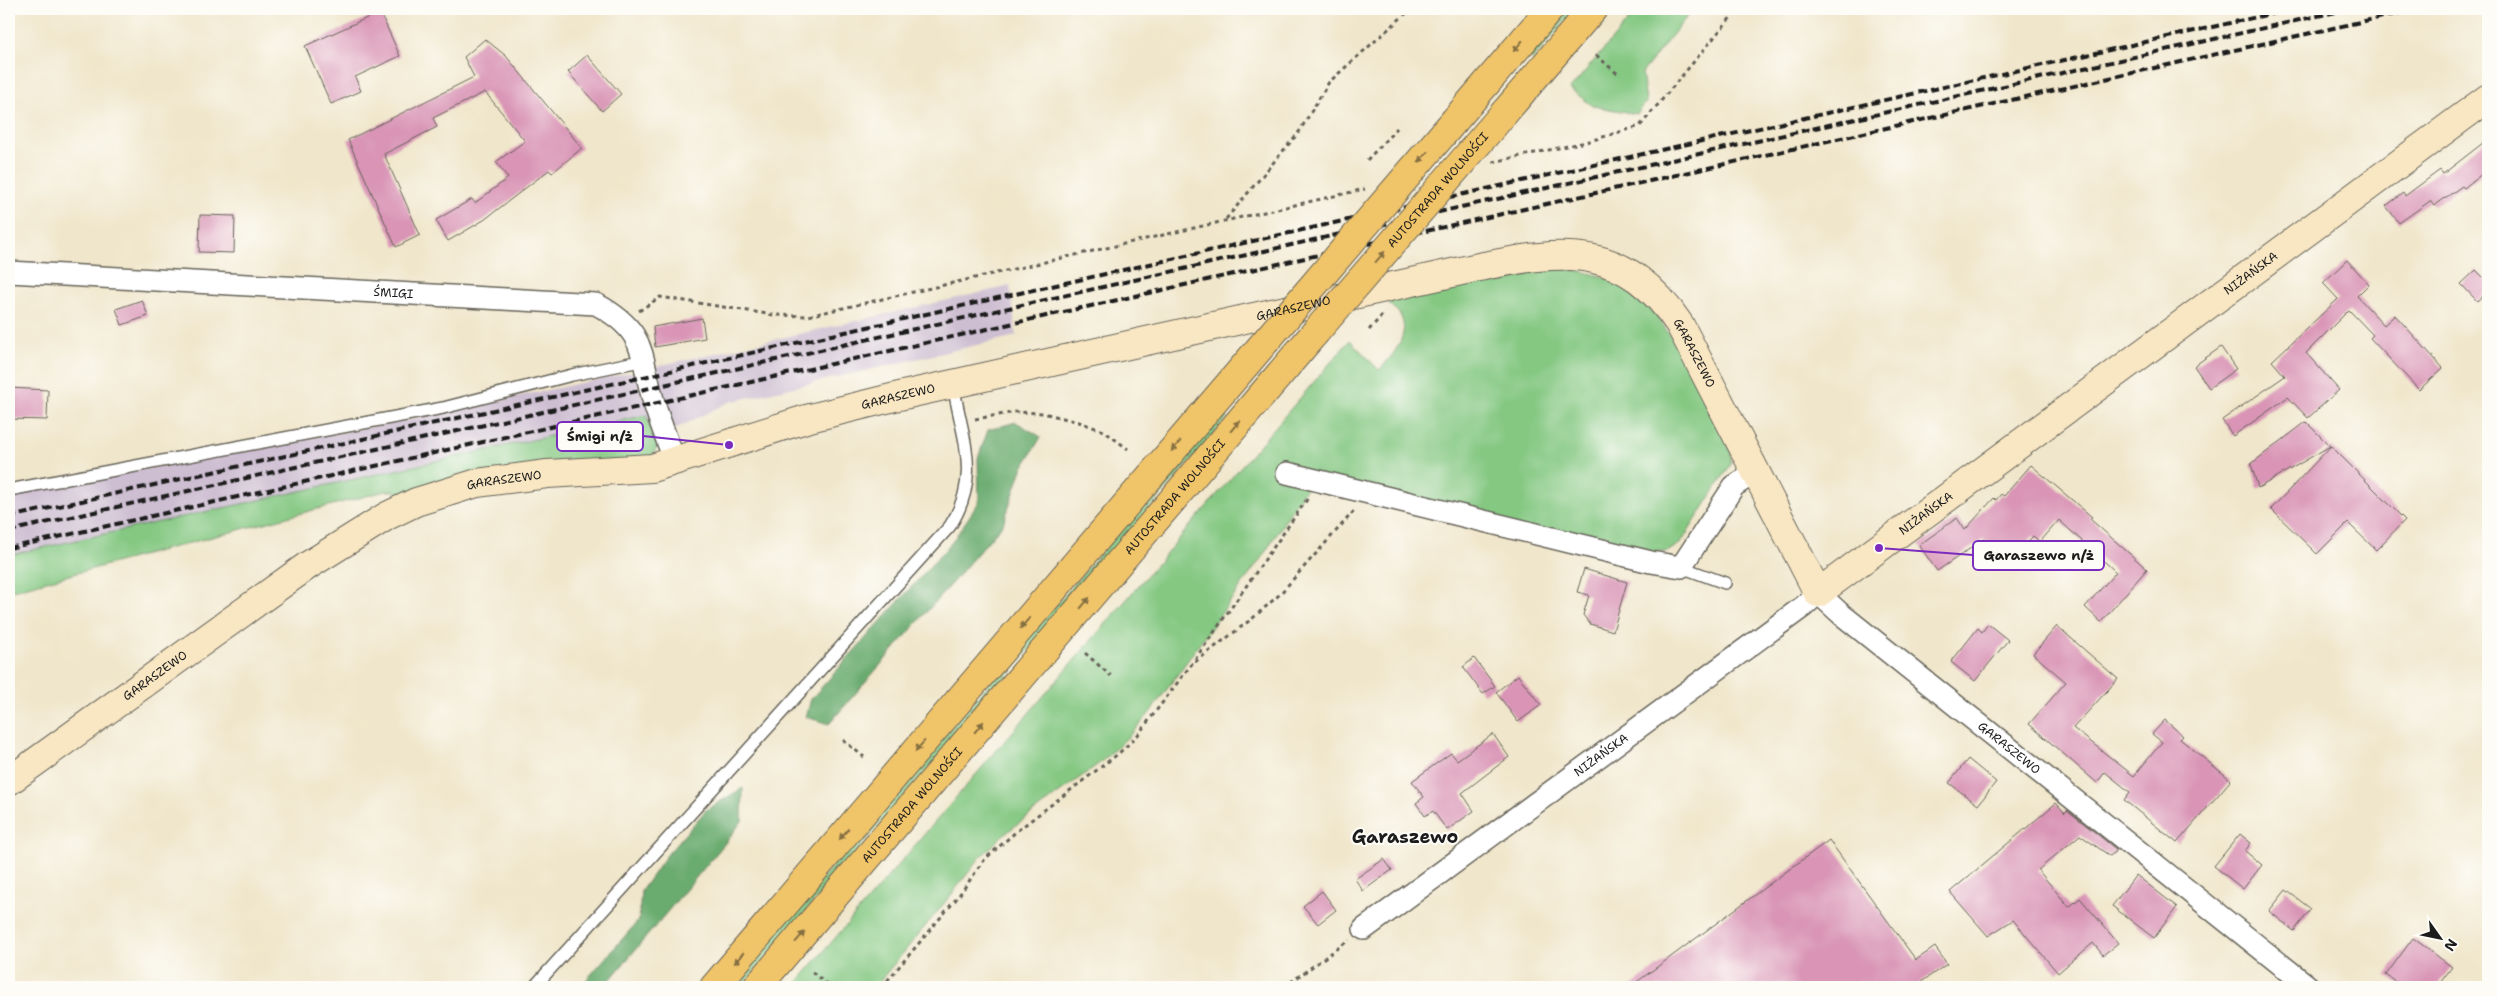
<svg xmlns="http://www.w3.org/2000/svg" width="2497" height="996" font-family="'Shantell Sans',sans-serif">
<style>
.industrial{fill:#cdbed2}
.green{fill:#84c882;stroke:#50724f}
.forest{fill:#6bac70;stroke:#446446}
.building{fill:#d994b6}
.lines{fill:none;stroke-linecap:round;stroke-linejoin:round}
.lane-casing{stroke:#666359;stroke-width:14}
.street-casing{stroke:#666359;stroke-width:24}
.secondary-casing{stroke:#666359;stroke-width:30}
.highway-casing{stroke:#666359;stroke-width:30}
.path{stroke:#666359;stroke-width:3;stroke-dasharray:4 4;stroke-linecap:butt}
.lane{stroke:#fff;stroke-width:11}
.street{stroke:#fff;stroke-width:21}
.secondary{stroke:#f9e7c3;stroke-width:28}
.highway{stroke:#f0c469;stroke-width:28}
.rail{stroke:#1c1c1c;stroke-width:4;stroke-dasharray:8 4;stroke-linecap:butt}
.highway-bridge-casing{stroke:#666359;stroke-width:30;stroke-linecap:butt}
.highway-bridge{stroke:#f0c469;stroke-width:28}
.oneway{fill:#867042}
.labels{text-anchor:middle;dominant-baseline:central;stroke-width:4;stroke-linejoin:round;paint-order:stroke}
.street-label{font-size:12px;fill:#1c1c1c;stroke:#fdfcf7}
.district-label{font-size:18px;font-weight:bold;fill:#1c1c1c;stroke:#fdfcf7}
.leader{fill:none;stroke:#7b2cbf;stroke-width:2}
.callout-dot{fill:#7b2cbf;stroke:#fdfcf7;stroke-width:2}
.callout{fill:#fdfcf7;stroke:#7b2cbf;stroke-width:2}
.callout-label{font-size:14px;text-anchor:middle;font-weight:bold;fill:#1c1c1c}
</style>
<rect width="100%" height="100%" fill="#fdfcf7"/>
<filter id="ink" filterUnits="userSpaceOnUse"><feTurbulence type="fractalNoise" baseFrequency=".02" numOctaves="2"/><feDisplacementMap in="SourceGraphic" scale="10" xChannelSelector="R" yChannelSelector="G"/><feConvolveMatrix kernelMatrix="1 2 1 2 8 2 1 2 1" color-interpolation-filters="sRGB"/></filter>
<filter id="wash" filterUnits="userSpaceOnUse"><feTurbulence type="fractalNoise" baseFrequency=".0096" numOctaves="4" result="noise"/><feDisplacementMap in="SourceGraphic" scale="20" xChannelSelector="R" yChannelSelector="G"/><feGaussianBlur stdDeviation="1.12" result="paint"/><feColorMatrix in="noise" values="0 0 0 0 0 0 0 0 0 0 0 0 0 0 0 0 0 1.4 0 .05"/><feComposite in="paint" operator="in"/></filter>
<g filter="url(#wash)">
<rect width="100%" height="100%" fill="#f0e6cb"/>
<path class="industrial" d="M1010,286l6,50 -287,66 -76,38 -5,-19 -639,159v-86l387,-72 209,-44z"/>
<path class="green" d="M1564,9h11l-43,51 -2,-3 -4,-1z
M1638,9h55l-51,64 4,29 -9,12 -44,-8 -23,-17z
M1563,268c22,3 42,8 62,19 46,28 82,117 106,165v12l-50,79 -14,9 -10,-1 -1,4 -349,-69 -47,74 -111,154 -19,21 -29,27 -98,73 -24,24 -28,36 -76,92h-82l557,-647 29,30c18,-18 40,-47 9,-66l3,-4 86,-20z
M1220,414l8,3 -487,570h-12z
M646,415l12,31 -7,12 -253,41 1,-5 -5,-3h-9l-376,100v-36z"/>
<path class="forest" d="M1016,422l25,15 -19,32 -19,55 -174,200 -23,-7 5,-18 141,-157 27,-40 -1,-44 10,-28z
M743,788l-1,33 -16,21 -122,145h-24l59,-67 2,-29 25,-35 40,-46z"/>
<g id="blocks">
<path class="building" d="M380,12l20,44 -45,21 6,14 -30,13 -26,-58z
M485,39l21,17 76,92 -30,25 -3,-3 -65,50 -36,21 -12,-21 36,-21 3,4 33,-25 -12,-16 29,-21 -40,-49 -52,26 4,9 -53,27 36,81 -24,12 -48,-107 126,-63 -10,-20z
M587,55l34,39 -19,17 -34,-39z
M2488,139v30l-24,19 -2,-2 -28,20 -4,-5 -31,22 -13,-17 17,-13 2,3 35,-26 3,4z
M200,215l35,1 -1,37 -35,-1z
M2347,260l22,24 -12,12 27,29 11,-10 48,53 -24,22 -49,-52 3,-3 -24,-25 -43,43 33,37 -31,28 -20,-21 -55,39 -11,-16 63,-44 -13,-15 66,-62 -15,-16z
M2476,270l12,12v9l-11,10 -16,-17z
M142,300l6,16 -26,9 -6,-16z
M702,318l3,20 -50,9 -2,-20z
M2221,347l15,22 -27,19 -15,-22z
M9,388l39,2 -1,30 -38,-1z
M2306,422l24,24 -72,42 -7,-24z
M2331,446l74,74 -29,30 -28,-27 -31,31 -46,-45z
M2031,465l61,52 -2,2 57,50 -46,53 -16,-15 31,-35 -57,-52 -19,22 -7,-6 -9,11 -7,-5 -12,15 -21,-18 -47,32 -18,-26 38,-27 8,12 29,-32 2,2 5,-6 3,2z
M1584,569l43,13 -14,49 -23,-7 -7,-9 6,-20 -12,-3z
M1988,624l20,16 -33,41 -24,-19 27,-34 4,4z
M2057,626l61,53 -45,49 61,48 28,-34 -10,-8 13,-14 18,16 -3,3 51,41 -54,63 -53,-43 6,-8 -25,-20 -8,11 -68,-59 37,-42 -33,-28z
M1474,658l21,28 -12,8 -20,-27z
M1518,675l23,30 -23,17 -22,-30z
M1493,734l16,23 -47,36 12,18 -27,19 -14,-19 -8,5 -9,-13 8,-6 -12,-16 39,-28 6,7z
M1968,759l28,23 -18,23 -29,-22z
M2056,803l9,10 2,-3 50,40 -7,6 -30,-21 -42,35 31,37 11,-9 38,45 -15,12 -10,-12 -35,30 -45,-53 -25,16 -38,-44z
M2240,834l11,9 -6,8 17,14 -19,24 -29,-23z
M1829,840l87,120 19,-13 12,17 -33,23h-284z
M1384,859l8,11 -29,21 -8,-12z
M2136,875l41,32 -23,31 -42,-32z
M2286,890l25,19 -17,22 -25,-20z
M1322,891l14,19 -18,14 -15,-18z
M2413,938l39,29 -15,20h-34l-17,-12z"/>
</g>
</g>
<g filter="url(#ink)">
<use href="#blocks" fill-opacity="0" stroke="#666359" stroke-width="1"/>
<g class="lines">
<g class="lane-casing">
<path id="lane" d="M9,490l434,-82 129,-33 73,-15
M1681,567l44,16
M534,987l416,-461c32,-50 12,-88 3,-142"/>
</g>
<g class="street-casing">
<g id="street">
<path id="s1" d="M9,272l587,32c52,28 43,49 58,99 6,20 14,39 21,59"/>
<path d="M1287,473l364,89 30,5 53,-81 22,-14"/>
<path id="s2" d="M1364,929l440,-323 14,-13 23,21 468,373"/>
</g>
</g>
<g class="secondary-casing">
<g id="secondary">
<path id="s3" d="M9,781l298,-215 80,-50 29,-14 61,-19 70,-9 105,-6 154,-49 93,-23 580,-129c87,-18 146,-24 201,58l138,268 670,-495"/>
</g>
</g>
<g class="highway-casing">
<g id="highway">
<path d="M1505,112l88,-103"/>
<path d="M1455,120l95,-111"/>
<path d="M714,987l551,-645"/>
<path id="s4" d="M757,987l557,-653"/>
</g>
</g>
<path class="path" d="M1596,55l24,21
M1367,160l31,-33
M1493,162l93,-20 54,-16 98,-117
M1226,219l73,-87 30,-50 82,-73
M639,311l21,-14 114,18 34,1 557,-127
M1369,330l16,-18
M975,419l41,-7 27,1 36,9 25,9 24,18
M1085,653l26,23
M1195,662l58,-44 26,-23 76,-85
M843,740l21,17
M812,972l18,15
M882,987l75,-89 28,-39 33,-29 100,-76 19,-18 54,-71 117,-167
M1284,987l65,-47"/>
<use href="#lane" class="lane"/>
<use href="#street" class="street"/>
<use href="#secondary" class="secondary"/>
<use href="#highway" class="highway"/>
<path class="rail" d="M9,517l639,-141 1645,-367
M9,531l2340,-522
M9,548l2409,-539"/>
<g class="highway-bridge-casing">
<g id="highway-bridge">
<path id="s5" d="M1314,334l191,-222"/>
<path d="M1265,342l190,-222"/>
</g>
</g>
<use href="#highway-bridge" class="highway-bridge"/>
</g>
<defs><path id="oneway-solid" d="M-6-.8H1V-3.2L6.5 0L1 3.2V.8H-6Z" transform="scale(1.25)"/></defs>
<g class="oneway">
<use href="#oneway-solid" transform="translate(1518 46) rotate(130)"/>
<use href="#oneway-solid" transform="translate(1423 157) rotate(131)"/>
<use href="#oneway-solid" transform="translate(1380 257) rotate(-49)"/>
<use href="#oneway-solid" transform="translate(1235 426) rotate(-50)"/>
<use href="#oneway-solid" transform="translate(1176 446) rotate(131)"/>
<use href="#oneway-solid" transform="translate(1085 603) rotate(-50)"/>
<use href="#oneway-solid" transform="translate(1025 623) rotate(131)"/>
<use href="#oneway-solid" transform="translate(979 727) rotate(-50)"/>
<use href="#oneway-solid" transform="translate(920 746) rotate(131)"/>
<use href="#oneway-solid" transform="translate(844 834) rotate(130)"/>
<use href="#oneway-solid" transform="translate(800 937) rotate(-49)"/>
<use href="#oneway-solid" transform="translate(739 958) rotate(130)"/>
</g>
</g>
<g class="labels">
<g class="street-label">
<text stroke="none"><textPath href="#s5" startOffset="190">AUTOSTRADA WOLNOŚCI</textPath></text>
<text stroke="none"><textPath href="#s3" startOffset="2652">NIŻAŃSKA</textPath></text>
<text stroke="none"><textPath href="#s1" startOffset="385">ŚMIGI</textPath></text>
<text stroke="none"><textPath href="#s3" startOffset="1395">GARASZEWO</textPath></text>
<text stroke="none"><textPath href="#s3" startOffset="1844">GARASZEWO</textPath></text>
<text stroke="none"><textPath href="#s3" startOffset="990">GARASZEWO</textPath></text>
<text stroke="none"><textPath href="#s3" startOffset="585">GARASZEWO</textPath></text>
<text stroke="none"><textPath href="#s4" startOffset="644">AUTOSTRADA WOLNOŚCI</textPath></text>
<text stroke="none"><textPath href="#s3" startOffset="2248">NIŻAŃSKA</textPath></text>
<text stroke="none"><textPath href="#s3" startOffset="180">GARASZEWO</textPath></text>
<text stroke="none"><textPath href="#s2" startOffset="811">GARASZEWO</textPath></text>
<text stroke="none"><textPath href="#s2" startOffset="294">NIŻAŃSKA</textPath></text>
<text stroke="none"><textPath href="#s4" startOffset="239">AUTOSTRADA WOLNOŚCI</textPath></text>
</g>
<g class="district-label">
<text x="1405" y="837">Garaszewo</text>
</g>
</g>
<path class="leader" d="M729 445L643 436M1879 548L1973 555"/>
<g class="callout-dot">
<circle cx="729" cy="445" r="5"/>
<circle cx="1879" cy="548" r="5"/>
</g>
<g class="callout">
<rect x="557" y="422" width="86" height="29" rx="5"/>
<rect x="1973" y="541" width="131" height="29" rx="5"/>
</g>
<g class="callout-label">
<text x="600" y="441">Śmigi n/ż</text>
<text x="2039" y="560">Garaszewo n/ż</text>
</g>
<rect width="2497" height="996" fill="none" stroke="#fdfcf7" stroke-width="30"/>
<g transform="translate(2440 938) rotate(123)" stroke="#fdfcf7" stroke-width="4" paint-order="stroke">
<path d="M0-4L9 19L0 12L-9 19Z" fill="#1c1c1c"/>
<text y="-8" font-size="14" font-weight="bold" text-anchor="middle" fill="#1c1c1c">N</text>
</g>
</svg>
